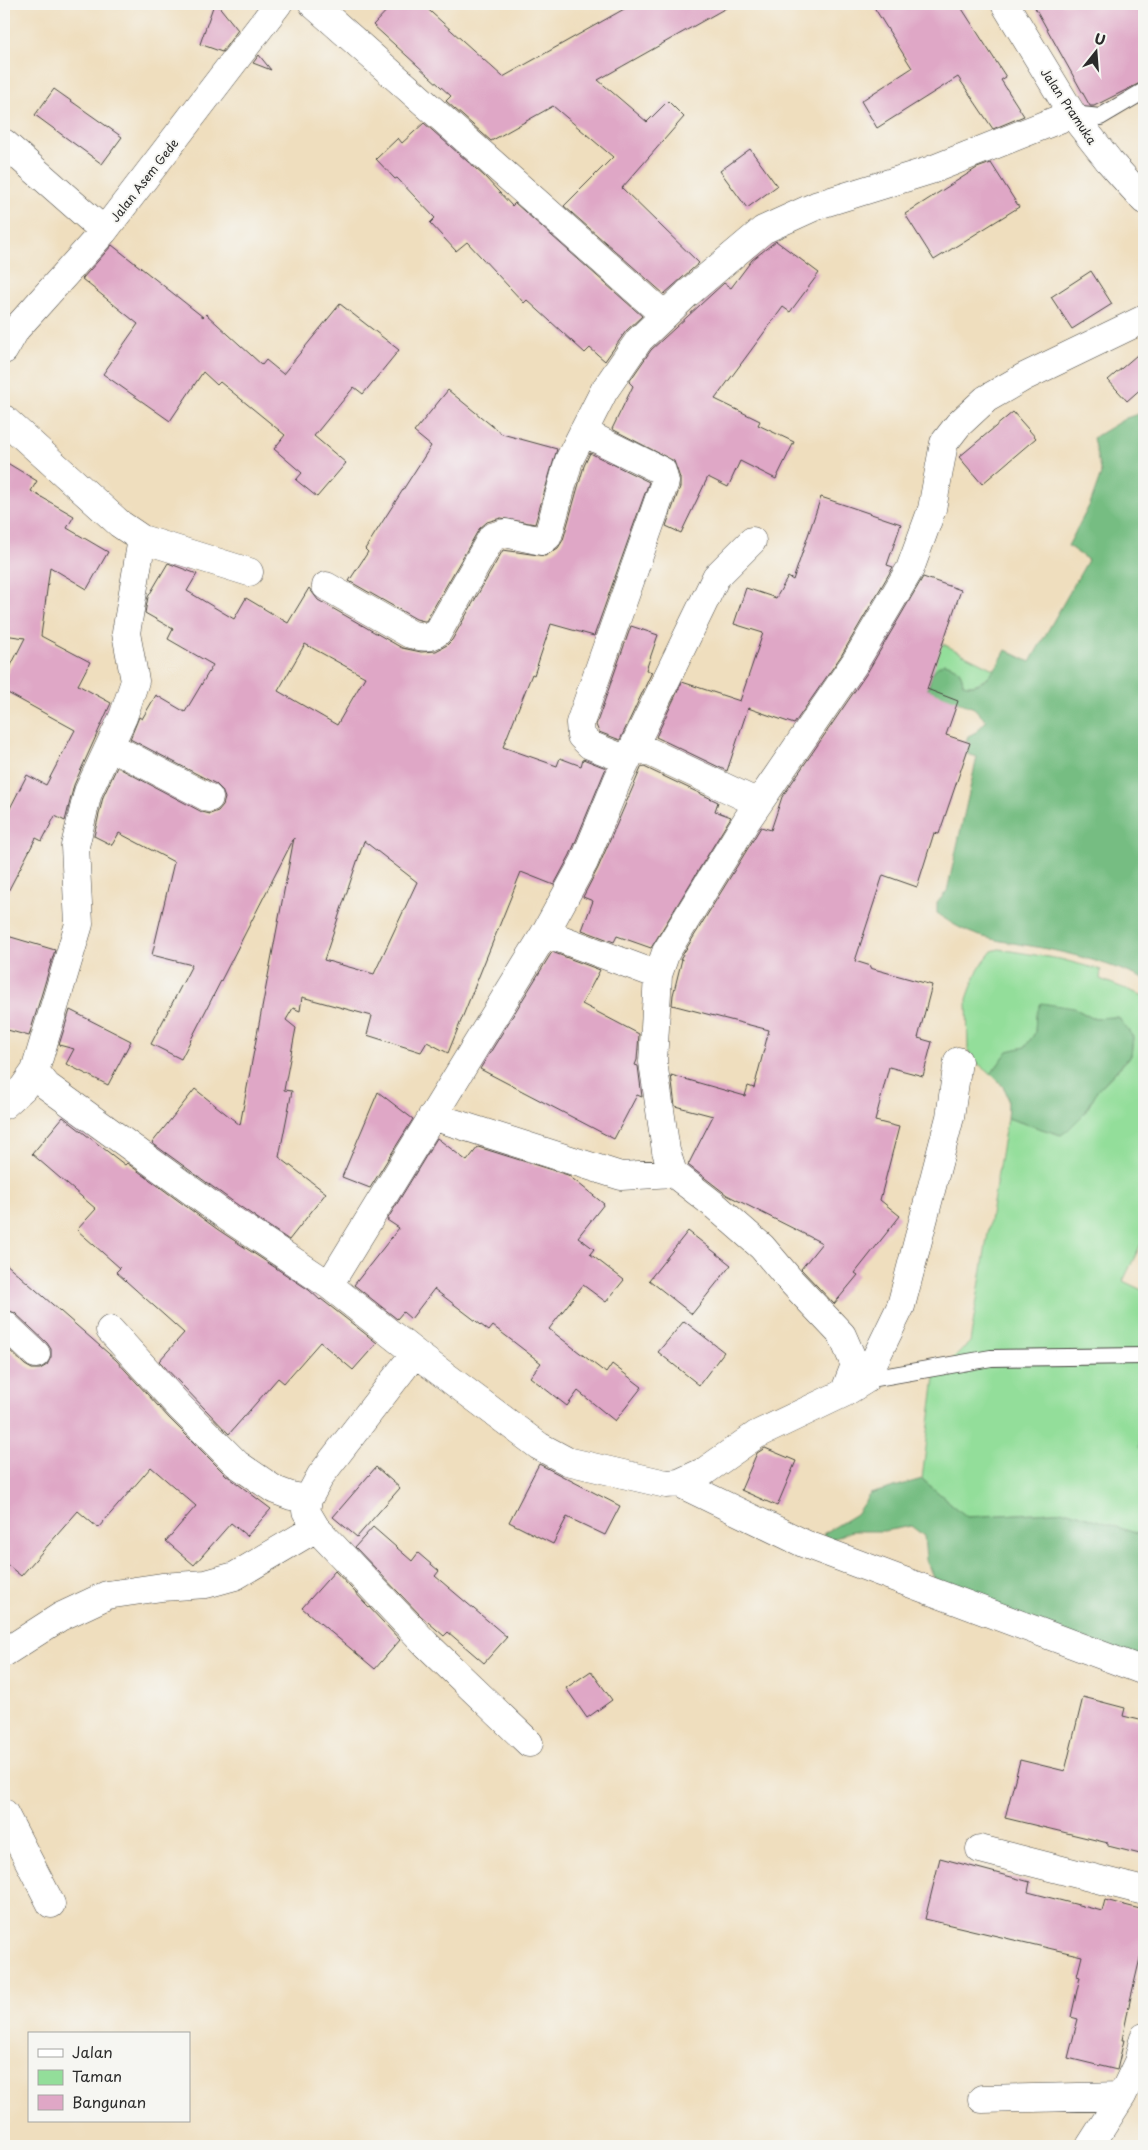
<svg xmlns="http://www.w3.org/2000/svg" width="1148" height="2150" font-family="'Playpen Sans',sans-serif">
<style>
.green{fill:#93de9a;stroke:#5f8462}
.forest{fill:#76bd82;stroke:#507456}
.building{fill:#dfa7c6;fill-rule:evenodd}
.lines{fill:none;stroke-linecap:round;stroke-linejoin:round}
.service-casing{stroke:#484641;stroke-width:18}
.minor-casing{stroke:#484641;stroke-width:29}
.tertiary-casing{stroke:#484641;stroke-width:29}
.service{stroke:#fff;stroke-width:16}
.minor{stroke:#fff;stroke-width:28}
.tertiary{stroke:#fff;stroke-width:28}
.labels{text-anchor:middle;dominant-baseline:central;stroke-width:4;stroke-linejoin:round;paint-order:stroke}
.street-label{font-size:12px;fill:#2b2b2b;stroke:#f6f6f2}
</style>
<rect width="100%" height="100%" fill="#f6f6f2"/>
<filter id="ink" filterUnits="userSpaceOnUse"><feTurbulence type="fractalNoise" baseFrequency=".02" numOctaves="2"/><feDisplacementMap in="SourceGraphic" scale="10" xChannelSelector="R" yChannelSelector="G"/><feConvolveMatrix kernelMatrix="1 2 1 2 8 2 1 2 1" color-interpolation-filters="sRGB"/></filter>
<filter id="wash" filterUnits="userSpaceOnUse"><feTurbulence type="fractalNoise" baseFrequency=".0096" numOctaves="4" result="noise"/><feDisplacementMap in="SourceGraphic" scale="20" xChannelSelector="R" yChannelSelector="G"/><feGaussianBlur stdDeviation="1.12" result="paint"/><feColorMatrix in="noise" values="0 0 0 0 0 0 0 0 0 0 0 0 0 0 0 0 0 1.4 0 .05"/><feComposite in="paint" operator="in"/></filter>
<g filter="url(#wash)">
<rect width="100%" height="100%" fill="#efdebe"/>
<path class="green" d="M897,621l98,49c-10,9 -18,18 -32,14 -1,-14 -6,-17 -18,-21l-15,12 -2,15 -62,-25z
M999,949l61,10 41,11 -1,9 44,17v242l-21,43 21,10v115l-5,42 5,2v86l-75,-25 -102,6 -45,-38 13,-102 35,-35 37,-224 54,17 24,-22 12,-22 34,-35 2,-19 -15,-20 -26,1 -18,-10 -38,7 -1,18 -10,14 -17,4 -17,23 -15,-12 -8,-11 -1,-52 9,-25 8,-13 8,-10z"/>
<path class="forest" d="M1144,412v567c-33,-15 -67,-24 -102,-31 -42,-8 -69,-7 -105,-35v-10l10,-12 30,-134 -15,-5 6,-16 8,-4 10,-11 -12,-13 -46,-18c3,-14 3,-21 17,-27 12,4 17,7 18,21 22,7 34,-18 43,-34l24,12 58,-102 -20,-14 23,-44 10,-28 -8,-36 33,-20z
M1041,1003l33,5 18,10 26,-1 15,20 -2,18 -34,36 -12,22 -18,18 -6,4 -54,-17c2,-24 2,-27 -16,-44l17,-23 17,-4 10,-14 1,-18z
M922,1479l45,38 102,-6 75,25v125l-208,-76 -10,-26 -2,-23 -13,-10 -27,5h-32l-22,9 -7,-6 33,-20 14,-20z"/>
<g id="blocks">
<path class="building" d="M214,4h3l21,26 -16,22 -22,-8z
M393,4h29l81,73 130,-73h100l-135,76 49,42 21,-21 16,16 -62,71 77,75 -35,31 -100,-88 49,-49 -60,-51 -62,35 -45,-40 5,-5 -78,-71z
M872,4h87l47,73 -5,3 23,36 -31,13 -35,-52 -81,51 -16,-27 51,-33z
M1033,4h111v77l-50,25h-4z
M259,55l12,15 -18,-7z
M54,89l68,48 -20,27 -67,-49z
M424,123l60,53 28,30 3,-3 127,113 -16,15 -21,30 -15,-13 -5,5 -58,-53 -3,3 -57,-61 -11,9 -26,-28 5,-5 -38,-40 -2,1 -19,-20 22,-21 4,5z
M750,149l27,37 -30,22 -27,-37z
M991,163l28,44 -85,53 -29,-46 72,-46z
M776,241l43,32 -29,39 -7,-5 -68,92 45,22 -2,4 36,17 -18,37 -36,-18 -12,26 -20,-10 -27,56 -15,-7 14,-39v-9l-6,-17 -62,-32 21,-43 -4,-4 22,-32 73,-67 7,5 21,-28z
M112,245l91,72 3,-3 56,51 4,-5 17,14 57,-70 59,46 -36,44 -9,-7 -40,49 32,27 -29,34 -21,-17 6,-7 -28,-24 11,-14 -65,-53 -3,3 -14,-13 -33,49 -67,-47 35,-50 -56,-45z
M1091,271l21,33 -40,25 -21,-32z
M1144,349v37l-17,15 -19,-21z
M448,390l54,44 55,15 -22,75 -34,-6 -14,4 -8,7 -53,92h-2l-8,-2 -67,-38 19,-29 -3,-3 66,-103 -17,-14z
M1013,412l23,26 -54,46 -23,-27z
M590,453l59,29 -55,154 -43,-12 -17,51 -2,-1 -29,73 54,19 3,-8 21,8 2,-7 23,9 -36,87 -16,30 -33,-13 -73,181 -21,-11 -6,10 -54,-17 5,-19 -70,-19 -2,14 -7,-3 -7,12 10,8 -12,62 8,1 -13,66 47,36 -37,47 -54,-37 -83,-60 43,-54 45,36 54,-287 -113,221 -30,-15 41,-79 -40,-10 22,-93 -55,-29 -7,12 -18,-9 9,-39 14,-30 85,45 8,2 8,-3 5,-6 2,-7 -3,-8 -6,-6 -86,-45 9,-22 3,2 14,-24 29,17 28,-47 -45,-26 5,-10 -28,-16 3,-16 20,-34 29,11 -10,17 47,28 12,-21 42,25 21,-35 9,12 84,48 19,4 15,-1 11,-6 5,-5 51,-90 42,6 13,-8 5,-8 21,-74zM305,644l60,33 -28,48 -59,-34zM364,841l53,41 -43,92 -50,-14z
M4,461l33,20 -6,10 43,25 -7,12 41,24 -21,37 -37,-22 -9,69 49,26 -12,23 33,18 -37,82 -9,36 -10,-5 -13,25 -6,-3 -32,61v-79l23,-45 19,10 29,-55 -71,-39v-12l21,-41 -21,-3z
M821,497l80,27 -14,41 6,2 -52,89 -47,68 -46,-16 -21,63 -71,-34 26,-55 58,19 23,-68 -29,-9 12,-36 30,10 12,-21 5,3z
M923,577l38,13 -34,99 31,12 -12,34 24,8 -31,91 -5,-1 -17,54 -34,-12 -28,86 16,5 -1,2 62,17 -14,53 14,4 -9,34 -34,-9 -14,54 24,6 -19,73 20,16 -45,57 3,2 -24,29 -33,-35 21,-26 -95,-48 -39,-30 25,-49 -38,-10 -4,-31 74,21 3,-10 6,2 15,-58 -97,-25 1,-10 9,-36h-2l81,-132 10,3 11,-33 85,-124z
M631,626l27,9 -12,35 6,2 -32,68 -21,-8 -3,-7z
M642,766l76,36 -3,9 16,6 -80,131 -34,-12 -3,6 -32,-12 11,-29 -10,-4 15,-29z
M4,935l51,15 -26,86 -25,-7z
M552,952l48,18 -18,34 57,30 -2,26 -2,5 3,1 4,31 -5,-2 -23,44 -134,-70z
M70,1010l61,31 -23,44 -42,-21 8,-15 -15,-4z
M378,1092l35,27 -43,69 -28,-11z
M63,1117l62,48 2,-2 90,66 92,61 11,10 1,-1 56,44 -24,27 -33,-28 -36,41 -6,-5 -49,56 -70,-73 25,-28 -68,-61 4,-4 -43,-38 19,-21 -64,-55z
M437,1138l30,23 11,-14 90,28 36,29 -26,33 16,12 -4,5 34,26 -18,22 -23,-17 -34,44 57,44 6,-9 30,23 -27,34 -37,-30 -11,15 -37,-29 11,-14 -48,-37 -4,5 -55,-42 -23,30 -8,-7 -6,7 -43,-34 45,-57 -12,-8z
M688,1231l43,34 -39,49 -43,-34z
M4,1262l112,98 53,58 57,57 45,34 -24,27 -16,-13 -37,42 -28,-24 30,-35 -45,-39 -53,61 -20,-17 -57,65 -17,-14v-217l21,20 7,4h8l7,-4 4,-8v-8l-4,-6 -32,-30 -11,-4z
M684,1321l40,31 -25,33 -41,-33z
M765,1448l31,13 -19,45 -36,-16 16,-37z
M539,1464l81,42 -15,29 -38,-18 -14,27 -44,-22z
M376,1467l24,21 -43,49 -24,-20z
M373,1527l39,34 6,-8 21,18 -4,5 72,61 -23,26 -36,-31 -4,4 -23,-20 -66,-69z
M335,1571l65,69 -25,29 -73,-61z
M591,1671l21,29 -25,18 -21,-30z
M1083,1697l42,11 -2,8 21,5v134l-36,-9v-3l-103,-25 15,-58 45,11z
M940,1858l90,24 -2,10 74,19 3,-11 39,10v31l-14,60 -8,39h2l-7,30 -49,-12 10,-39 -7,-2 9,-40 -3,-1 5,-20 -157,-37z"/>
</g>
</g>
<g filter="url(#ink)">
<use href="#blocks" fill-opacity="0" stroke="#484641" stroke-width="1"/>
<g class="lines">
<g class="service-casing">
<path id="service" d="M1072,114l28,3 44,-26
M865,1380l126,-22 153,-2"/>
</g>
<g class="minor-casing">
<path id="minor" d="M313,4l351,311
M4,143l100,88
M4,350l12,-21 88,-98 174,-227
M4,419l116,105 22,15 -16,94 9,48 -12,36 -35,75 -13,54 4,78 -44,147 -12,17 -19,17
M583,432l79,39 3,11 -85,241 1,13 9,9 37,15
M142,539l107,33
M326,586l84,48c12,3 19,5 28,-2l54,-95 13,-4 37,8 6,-5 21,-76 35,-69 35,-51 48,-46 76,-64 55,-25 113,-35 141,-56
M635,745l123,58
M110,746l99,52
M545,933l113,42
M35,1071l12,15 179,130 103,69 86,68 124,93 28,15 99,23 13,-1 26,-12 51,-36 88,-42 21,-13 36,-74 49,-189 8,-56
M432,1116l189,60 52,-3
M329,1285l216,-352 39,-71 34,-83 98,-202 36,-36
M4,1324l32,30
M110,1330l70,77 57,57 38,26 16,6 17,3
M415,1353l-94,122 -13,24 -2,12 10,17 110,116 103,99
M844,1393l11,-28 -13,-30 -52,-55 -28,-33 -49,-43 -40,-31 -7,-22 -13,-89 5,-87 8,-23 81,-132 107,-156 56,-95 22,-60 12,-66 14,-18 28,-26 38,-22 120,-58
M679,1483l126,61 339,127
M4,1653l56,-36 47,-22 55,-8 44,-3 29,-8 81,-48
M4,1813l47,91
M980,1849l164,42
M982,2099l140,-3 16,-34 6,-25
M1090,2146l32,-50"/>
</g>
<g class="tertiary-casing">
<path id="tertiary" d="M1005,4l67,110 37,47 35,39"/>
</g>
<use href="#service" class="service"/>
<use href="#minor" class="minor"/>
<use href="#tertiary" class="tertiary"/>
</g>
</g>
<g class="labels">
<g class="street-label">
<text transform="translate(1069 106) rotate(56)">Jalan Pramuka</text>
<text transform="translate(144 180) rotate(-52)">Jalan Asem Gede</text>
</g>
</g>
<rect width="1148" height="2150" fill="none" stroke="#f6f6f2" stroke-width="20"/>
<rect x="28" y="2032" width="162" height="90" fill="#f6f6f2" stroke="#a5a5a2"/>
<rect x="38" y="2049" width="25" height="8" fill="#ffffff" stroke="#a5a5a2"/>
<text x="72" y="2058" font-size="15" fill="#2b2b2b">Jalan</text>
<rect x="38" y="2070" width="25" height="15" fill="#93de9a" stroke="#a5a5a2"/>
<text x="72" y="2082" font-size="15" fill="#2b2b2b">Taman</text>
<rect x="38" y="2095" width="25" height="15" fill="#dfa7c6" stroke="#a5a5a2"/>
<text x="72" y="2108" font-size="15" fill="#2b2b2b">Bangunan</text>
<g transform="translate(1096 52) rotate(17)" stroke="#f6f6f2" stroke-width="4" paint-order="stroke">
<path d="M0-4L9 19L0 12L-9 19Z" fill="#2b2b2b"/>
<text y="-8" font-size="14" font-weight="bold" text-anchor="middle" fill="#2b2b2b">U</text>
</g>
</svg>
